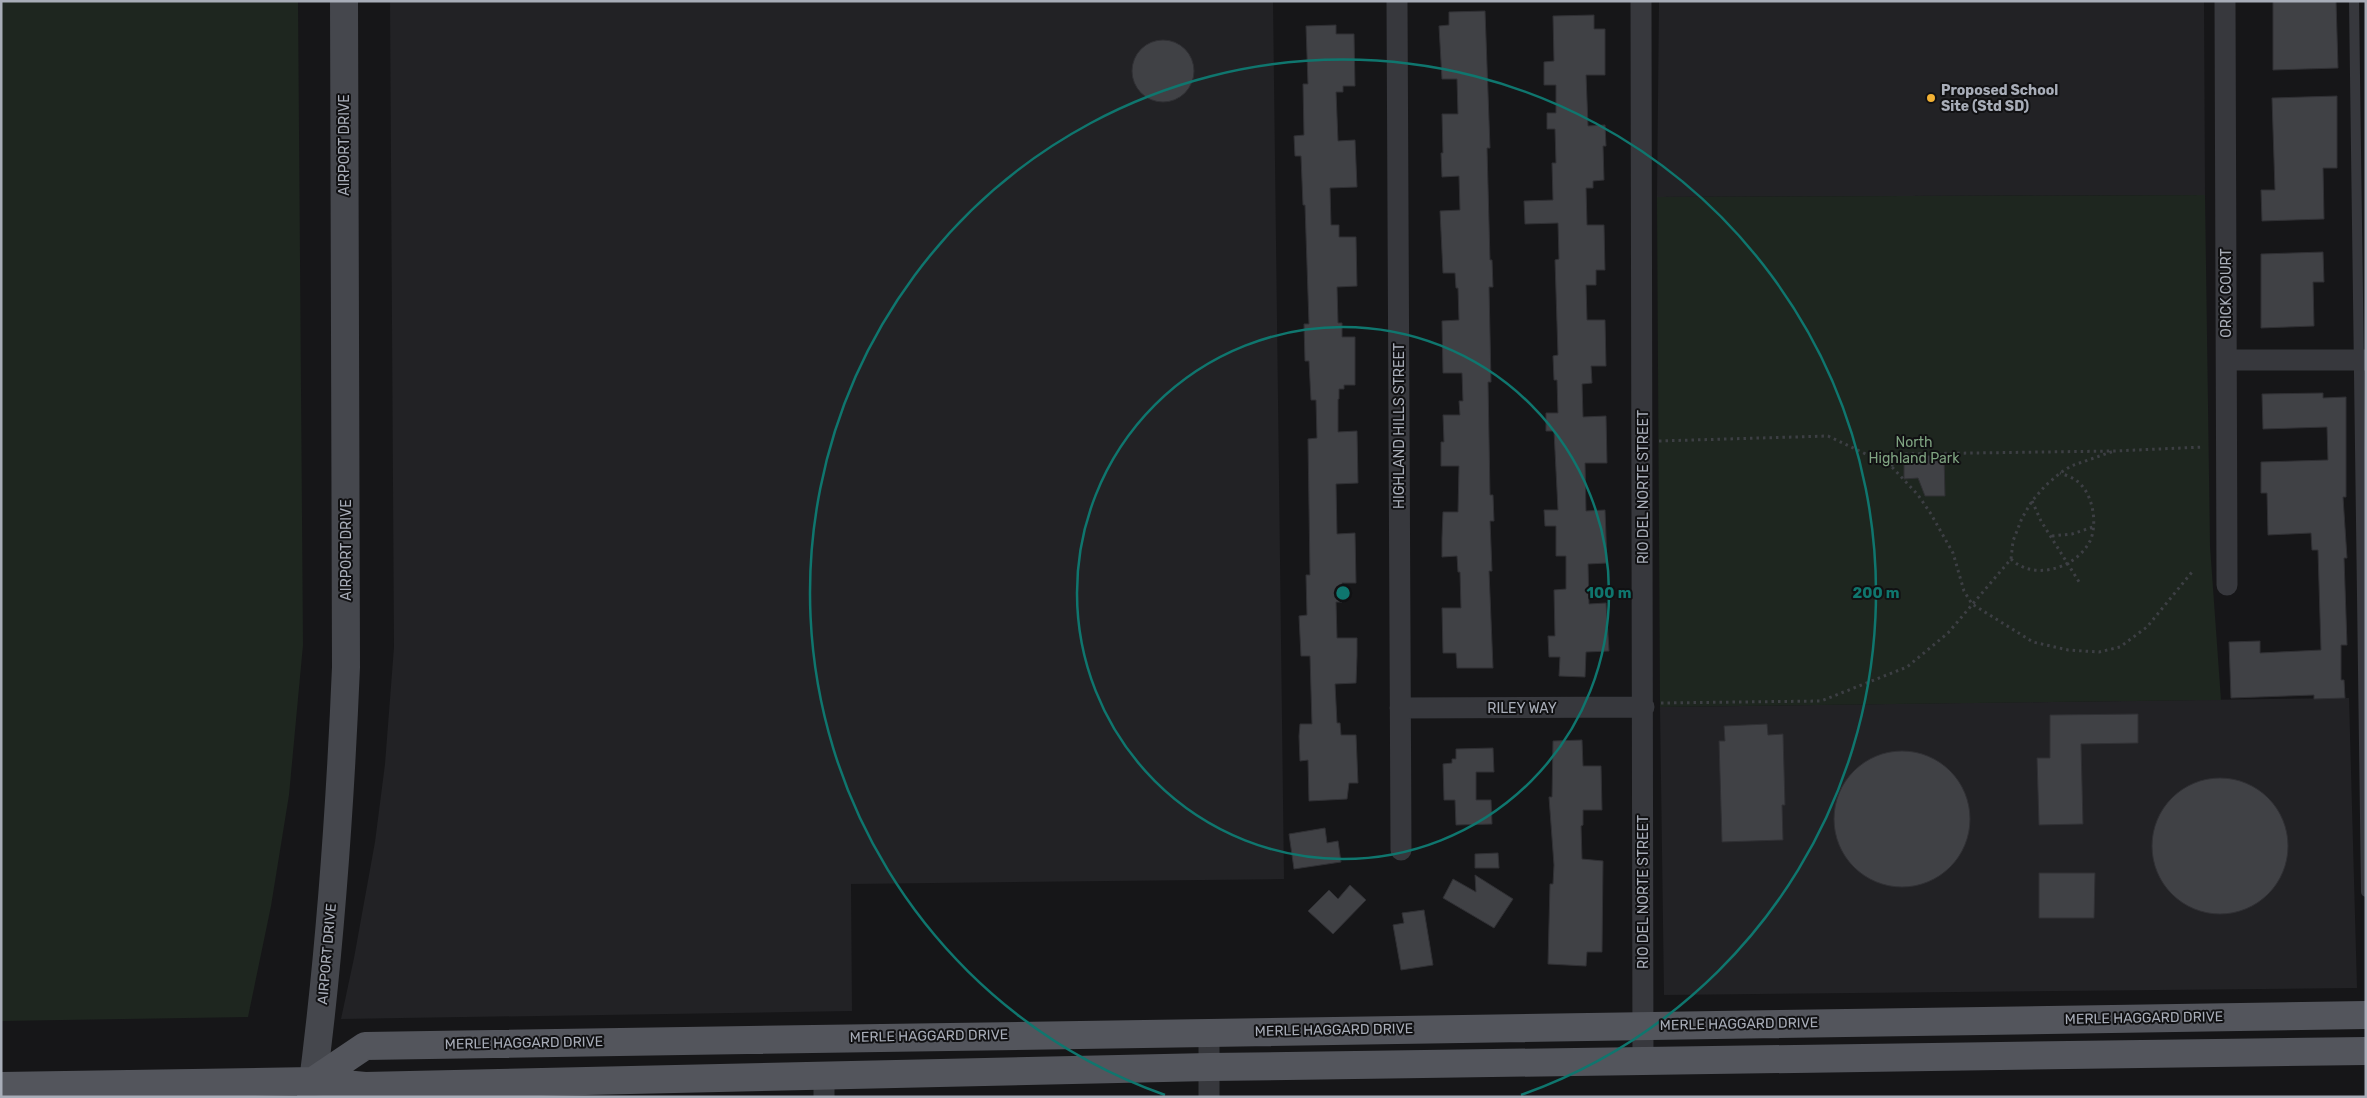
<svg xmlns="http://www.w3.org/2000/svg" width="2367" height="1098" font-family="Rubik,sans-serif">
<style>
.built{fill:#222225}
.green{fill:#1e261f}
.building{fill:#404145;stroke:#303034}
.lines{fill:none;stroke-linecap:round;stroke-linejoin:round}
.path{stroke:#3d3f44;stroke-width:3;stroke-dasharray:2.5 4;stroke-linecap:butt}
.service{stroke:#37383d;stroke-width:10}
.minor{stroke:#37383d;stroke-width:21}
.secondary{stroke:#45474d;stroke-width:28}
.primary{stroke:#53555c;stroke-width:28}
.ring{fill:none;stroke:#0f766e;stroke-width:2.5}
.poi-dot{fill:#f2b134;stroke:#111113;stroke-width:2}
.labels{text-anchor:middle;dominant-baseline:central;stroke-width:4;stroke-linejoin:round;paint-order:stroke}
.poi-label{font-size:14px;font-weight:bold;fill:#a8adb8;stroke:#111113;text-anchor:start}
.street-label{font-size:14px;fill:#a8adb8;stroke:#111113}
.park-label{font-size:14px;fill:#7fa381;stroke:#111113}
.centre{fill:#0f766e;stroke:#111113;stroke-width:2.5}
.ring-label{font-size:15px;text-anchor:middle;font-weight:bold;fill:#0f766e;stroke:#111113;stroke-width:4;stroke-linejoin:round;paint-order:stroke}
</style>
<rect width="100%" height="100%" fill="#161618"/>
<path class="built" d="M390,1h883l11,878 -433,5 1,127 -511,8 13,-61 21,-116 10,-78 9,-117z
M1659,1h545l1,194 -548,2z
M2349,698l8,290 -693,7 -4,-288z"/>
<path class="green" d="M1,1h297l5,644 -14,150 -18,111 -23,111 -247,4z
M2205,195l5,351 11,154 -561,7 -3,-510z"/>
<path class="building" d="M2273,1h63l2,67 -65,2z
M1485,11l5,137h-3l3,112h2l1,27h-4l2,95h-3l2,113h3l1,26h-4l2,50h-3l4,97h-36l-1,-15h-13l-1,-45h19l-1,-36h-2l-1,-16 -15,1v-19l1,-26h15l1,-46h-18v-24h3l-1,-27h17l-1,-14h4l-1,-28h-19l-1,-52 17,-1 -1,-32h-2l-1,-15h-12l-3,-62 20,-1 -1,-34 -17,1 -1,-24h2l-1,-39h16l-1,-35h-15l-3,-53 10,-1v-13z
M1594,15v14h11v46h-19l2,51 17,-1 1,21h-3l1,34 -11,1v7h-7l1,37h17l1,45h-9v15h-10l1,35h18l1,46h-15l1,17 -10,1 1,33 23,-1 1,47h-22l1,48 19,-1 2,53 -19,1 1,40 17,-1 3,48 -23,1 -1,25 -26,-1 1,-19h-11l-1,-21h7l-1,-46 12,-1v-33h-10v-30h-11l-1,-16h14l-4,-79h-8v-18h12l-1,-33h-3l-1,-24 5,-1 -3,-95 4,-1 -1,-36 -33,1 -1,-23 29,-1 -1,-37h4l-1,-34h-8v-16h9v-28h-12v-23l10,-1 -1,-45z
M1336,25v9h18l1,52h-12v6h-7l2,49 17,-1 2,47 -27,1 1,37h8v12h17l1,49 -20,1 1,36h4v14h13v48h-11v4h-5v10h-1v33l19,-1 1,52 -22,1 1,50 18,-1 1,50h-14v19h-6l1,36h20v18l-1,27 -21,1 2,39h3l1,12h15l2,48h-9l-2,16 -38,2 -1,-41 -8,1 -1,-25 1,-12h12l-2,-68h-9l-2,-40 8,-1 -1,-40h4l-2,-136 9,-1 -1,-38h-5l-2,-39h-4l-1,-37h5l-4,-119h-2l-2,-49h-6l-1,-20 10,-1 -1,-51h5l-2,-58z
M1132 71a31 31 0 1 1 62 0a31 31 0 1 1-62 0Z
M2337,96v72h-14l1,51 -62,2 -1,-31h14l-3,-92z
M2323,252l1,30h-11l1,44 -53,2v-74z
M2323,393v5l23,-1v100h-3l4,61h-3l3,87h-6v35h3l1,18 -31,1v-4l-83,3 -2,-56 31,-1v12l61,-3 -3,-100h-6l-1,-17 -43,2 -1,-42h-6v-31l67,-2 -1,-33 -64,2 -1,-35z
M1944,455l1,41h-20l-7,-18 -14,1v-23z
M2138,714v29l-57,1 2,80 -44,1 -2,-67h13v-43z
M1767,724l1,11 15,-1 2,71h-3l1,35 -61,2 -3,-101h6l-1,-15z
M1582,740l1,26h18l1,44h-19v15l-2,1 1,33 21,2 -1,91h-15l-1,14 -38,-2 2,-80h3l1,-19 -5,-68h3l1,-56z
M1493,748l1,24h-18v28h15l1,24 -36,1 -1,-25h-11l-1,-36 9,-1v-4h4v-10z
M1834 819a68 68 0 1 1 136 0a68 68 0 1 1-136 0Z
M2152 846a68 68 0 1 1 136 0a68 68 0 1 1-136 0Z
M1325,828l2,15 11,-2 3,21 -47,7 -5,-35z
M1498,853l1,15h-24v-14z
M2039,873h56l-1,45h-55z
M1475,875l38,24 -19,29 -51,-30 10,-19 23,13z
M1350,885l16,15 -33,34 -25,-23 21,-21 9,9z
M1424,910l9,55 -32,5 -8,-45 11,-2 -2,-10z"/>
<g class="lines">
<path class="path" d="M1659,441l169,-5 63,30 27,29 13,19 22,39 11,38 8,13 61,38 35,8 31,2 21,-5 27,-20 45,-55
M1891,466l11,-12 212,-3 90,-4
M2032,501l9,20 40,64
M2052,536l20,-2 21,-7
M2011,559c22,22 65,10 79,-18 8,-17 3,-48 -13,-60 -5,-4 -12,-6 -17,-8
M1661,703l160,-2 86,-34 41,-34 63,-74 2,-18 9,-23 10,-17 13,-15 15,-13 11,-7 43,-15"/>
<path class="service" d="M2354,1l12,891"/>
<path class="minor" d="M1397,1l4,849
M1641,1l2,1061
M2225,1l2,584
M2227,360h139
M1400,708l244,-1
M1209,1033v64
M824,1075v22"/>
<path class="secondary" d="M311,1097c19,-143 29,-287 35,-430l-2,-666"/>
<path class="primary" d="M313,1081l52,-35 2001,-31
M1,1086l312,-5 52,5 844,-19 1157,-16"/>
</g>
<g class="ring">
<circle cx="1343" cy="593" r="266"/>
<path d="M1165 1095A533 533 0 1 1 1521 1095"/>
</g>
<circle class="poi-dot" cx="1931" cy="98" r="5"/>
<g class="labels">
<g class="poi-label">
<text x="1941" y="90">Proposed School<tspan x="1941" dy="16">Site (Std SD)</tspan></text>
</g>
<g class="street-label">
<text transform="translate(344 145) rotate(-90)">AIRPORT DRIVE</text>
<text transform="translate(2226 293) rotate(-90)">ORICK COURT</text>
<text transform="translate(1399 426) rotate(-90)">HIGHLAND HILLS STREET</text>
<text transform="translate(1643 487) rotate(-90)">RIO DEL NORTE STREET</text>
<text transform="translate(346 550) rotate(-90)">AIRPORT DRIVE</text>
<text x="1522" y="708">RILEY WAY</text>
<text transform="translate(1643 892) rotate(-90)">RIO DEL NORTE STREET</text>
<text transform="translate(327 954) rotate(-85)">AIRPORT DRIVE</text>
<text transform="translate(2144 1018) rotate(-1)">MERLE HAGGARD DRIVE</text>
<text transform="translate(1739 1024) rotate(-1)">MERLE HAGGARD DRIVE</text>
<text transform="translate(1334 1030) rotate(-1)">MERLE HAGGARD DRIVE</text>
<text transform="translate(929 1036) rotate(-1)">MERLE HAGGARD DRIVE</text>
<text transform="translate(524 1043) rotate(-1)">MERLE HAGGARD DRIVE</text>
</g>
<g class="park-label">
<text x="1914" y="442">North<tspan x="1914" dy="16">Highland Park</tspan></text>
</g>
</g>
<circle cx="1343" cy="593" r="8" class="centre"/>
<g class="ring-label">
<text x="1609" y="598">100 m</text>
<text x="1876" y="598">200 m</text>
</g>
<rect width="2367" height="1098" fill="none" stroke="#a8adb8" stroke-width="5"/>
</svg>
